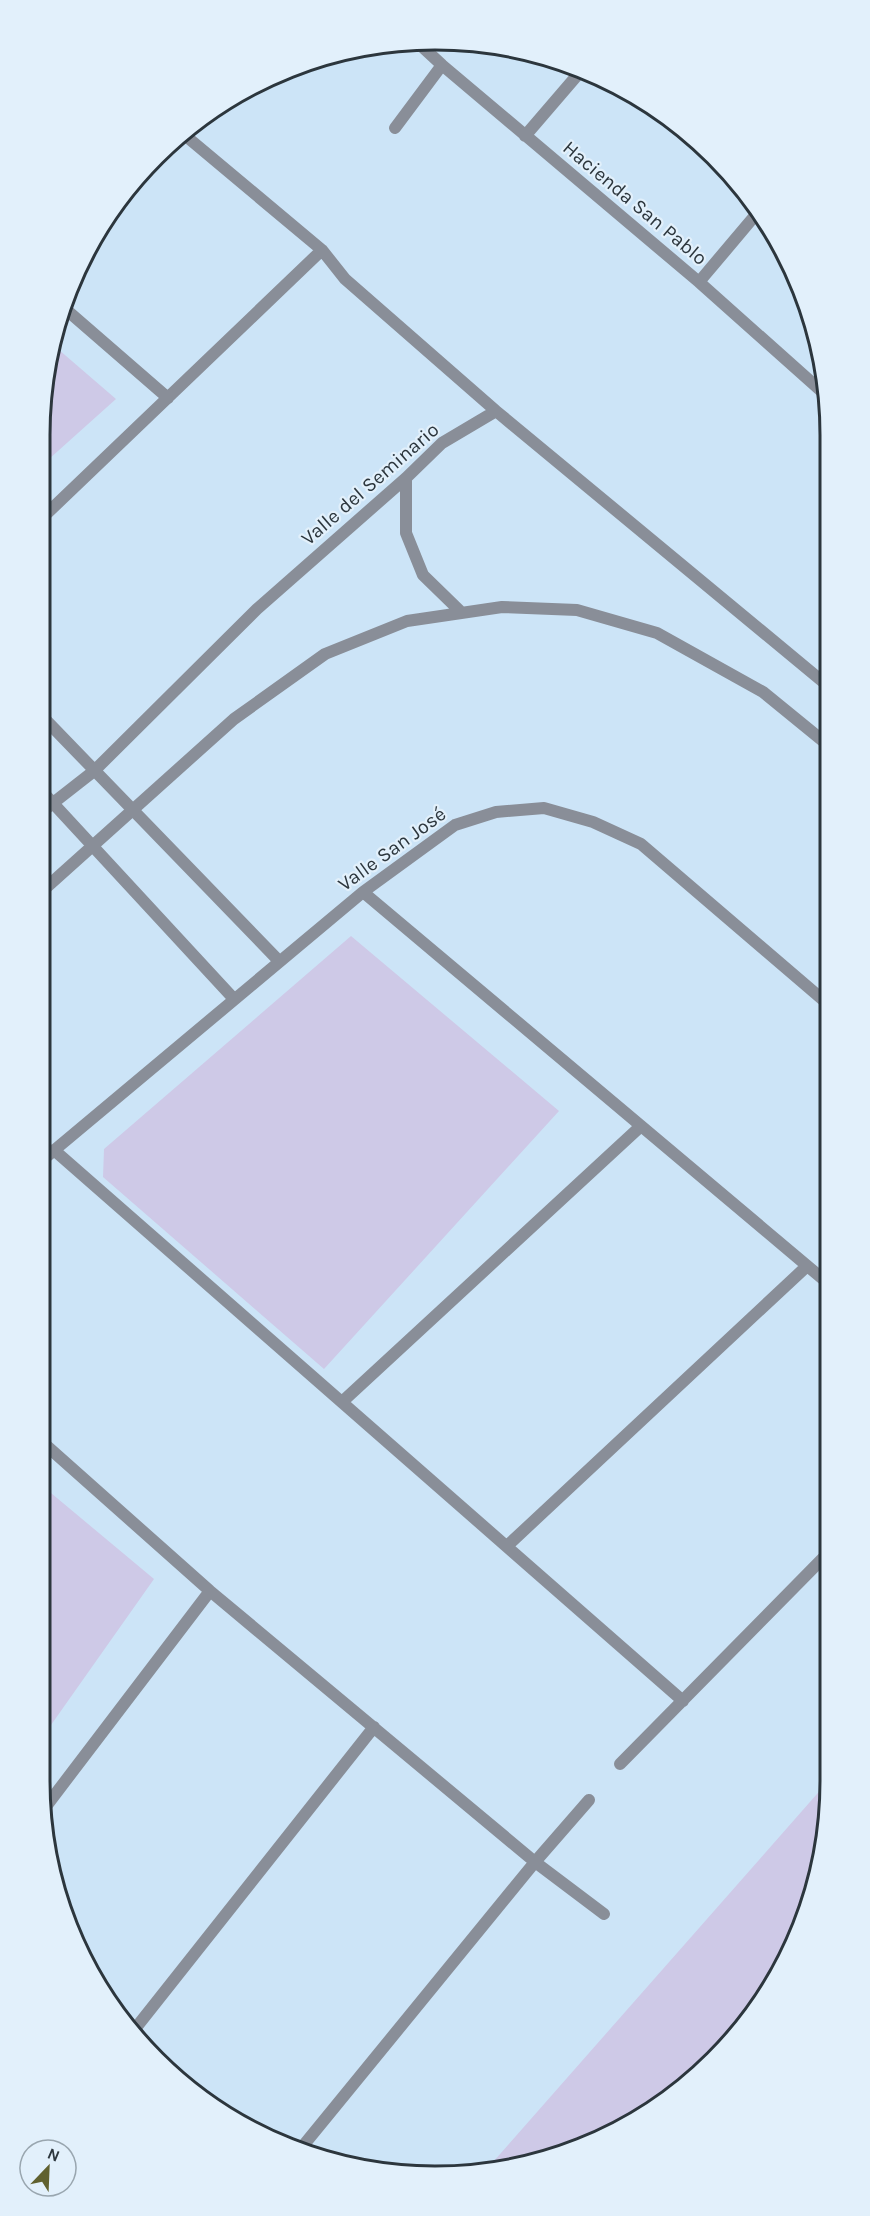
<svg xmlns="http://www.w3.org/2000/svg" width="870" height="2216" font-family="Karla,sans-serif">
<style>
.green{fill:#cec9e7}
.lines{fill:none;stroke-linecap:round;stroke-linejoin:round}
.street{stroke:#898e98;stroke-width:12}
.labels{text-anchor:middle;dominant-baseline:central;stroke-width:4.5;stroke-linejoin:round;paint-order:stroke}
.street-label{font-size:20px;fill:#2c363d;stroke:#e2f0fb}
.rim{fill:none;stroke:#2c363d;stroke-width:3}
</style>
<rect width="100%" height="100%" fill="#cce4f7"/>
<path class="green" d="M51,343l65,56 -77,69v-33z
M351,936l208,175 -235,258 -221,-192 1,-28z
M39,1483l115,96 -115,163z
M831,1778l-14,106 -27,72 -41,66 -94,88 -68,37 -74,22 -27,1z"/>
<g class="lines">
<path class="street" d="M416,41l26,24 257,217 129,115
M395,128l47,-63
M181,132l141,118
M525,136l55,-64
M699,282l59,-70
M62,306l106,92
M406,478v55l17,42 38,37
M39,521l283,-271 23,29 151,132 332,275
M39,713l240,248
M39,788l195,211
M39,814l55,-43 163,-162 149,-131 36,-35 54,-32
M363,892l467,393
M39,894l195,-175 91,-65 82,-33 95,-14 75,3 80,23 106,59 65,53
M54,1150l629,551
M39,1163l324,-271 92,-67 41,-13 48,-4 49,14 48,22 188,161
M342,1402l299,-276
M39,1439l171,152 325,271 69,52
M507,1546l300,-280
M620,1764l210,-213
M44,1809l166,-218
M131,2034l243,-307
M298,2152l237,-290 54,-62"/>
</g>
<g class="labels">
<g class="street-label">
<text transform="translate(635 203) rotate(40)">Hacienda San Pablo</text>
<text transform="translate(370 484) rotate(-41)">Valle del Seminario</text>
<text transform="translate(392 849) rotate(-36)">Valle San José</text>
</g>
</g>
<path d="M0 0H870V2216H0ZM435 50H435A385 385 0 0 1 820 435V1781A385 385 0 0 1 435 2166H435A385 385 0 0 1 50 1781V435A385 385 0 0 1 435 50Z" fill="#e2f0fb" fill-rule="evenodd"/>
<path class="rim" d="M435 50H435A385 385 0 0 1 820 435V1781A385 385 0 0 1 435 2166H435A385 385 0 0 1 50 1781V435A385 385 0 0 1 435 50Z"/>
<g transform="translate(48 2168) rotate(23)"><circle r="28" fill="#e2f0fb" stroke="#99a6af" stroke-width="1.5"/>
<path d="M0-4.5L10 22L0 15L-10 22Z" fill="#60612f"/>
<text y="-9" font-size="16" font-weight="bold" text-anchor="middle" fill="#2c363d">N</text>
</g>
</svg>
